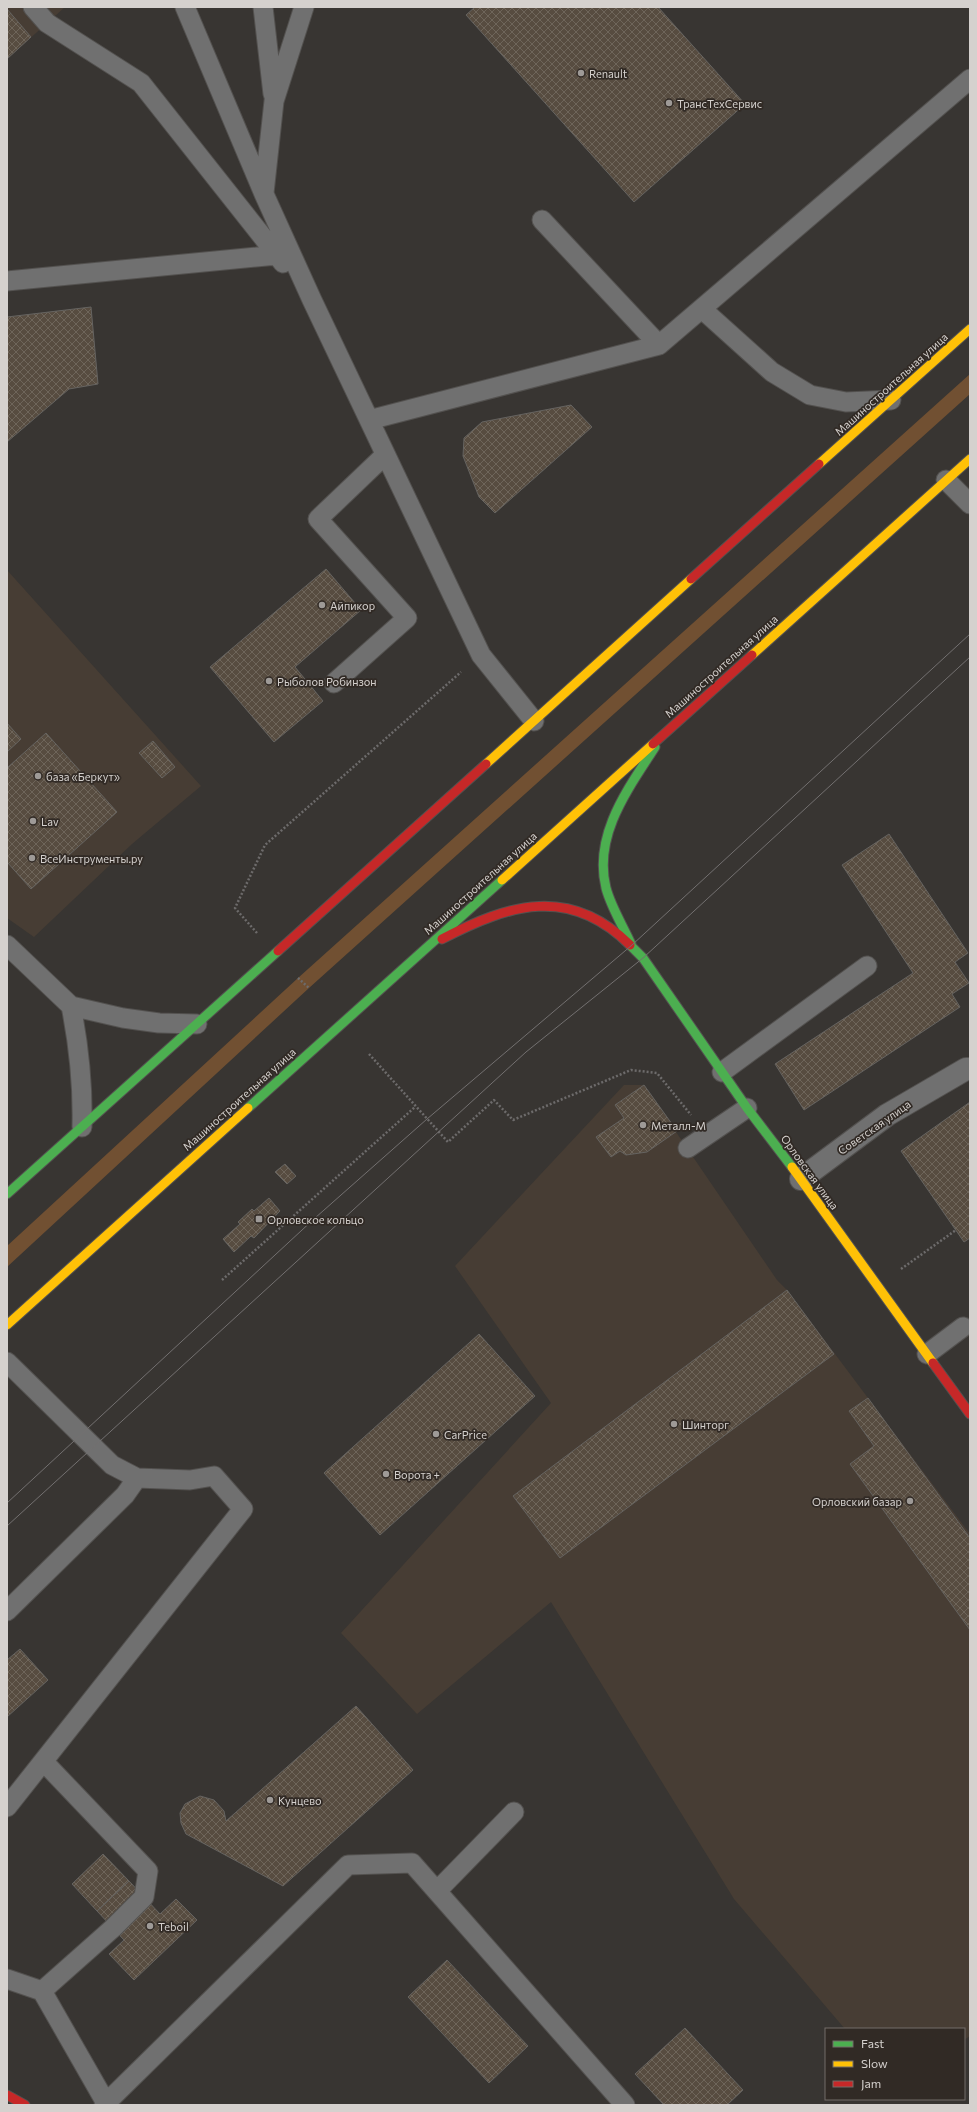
<svg xmlns="http://www.w3.org/2000/svg" width="977" height="2112" font-family="Commissioner,sans-serif">
<style>
.built{fill:#473d34}
.grass{fill:#715032}
.building{fill:url(#building-cross-hatch);stroke:#656360}
.lines{fill:none;stroke-linecap:round;stroke-linejoin:round}
.lane-casing{stroke:#53514f;stroke-width:21}
.street-casing{stroke:#53514f;stroke-width:24}
.fast-casing{stroke:#53514f;stroke-width:11}
.slow-casing{stroke:#53514f;stroke-width:11}
.jam-casing{stroke:#53514f;stroke-width:11}
.path{stroke:#6d6b6b;stroke-width:2.5;stroke-dasharray:2 2;stroke-linecap:butt}
.lane{stroke:#707070;stroke-width:19}
.street{stroke:#707070;stroke-width:22}
.fast{stroke:#4caf50;stroke-width:9}
.slow{stroke:#ffc107;stroke-width:9}
.jam{stroke:#c62828;stroke-width:9}
.tram{stroke:#737070;stroke-width:1}
.poi-dot{fill:#9e9a97;stroke:#312a25;stroke-width:1.5}
.labels{text-anchor:middle;dominant-baseline:central;stroke-width:3.5;stroke-linejoin:round;paint-order:stroke}
.poi-label{font-size:11px;fill:#d5d1ce;stroke:#312a25;text-anchor:start}
.street-label{font-size:11px;fill:#d5d1ce;stroke:#312a25}
</style>
<defs>
<pattern id="building-cross-hatch" width="8" height="8" patternUnits="userSpaceOnUse"><rect width="8" height="8" fill="#574c40"/><path d="M0 0l8 8M0 8l8-8" fill="none" stroke="#6e655a"/></pattern>
</defs>
<rect width="100%" height="100%" fill="#383532"/>
<path class="built" d="M7,7h58l-58,52z
M7,570l194,216 -69,58 -98,93 -27,-19z
M624,1085h20l133,195 10,10 183,244v502l-6,4v-11h-119l-111,-130 -183,-297 -134,112 -76,-81 210,-230 -96,-137z"/>
<path class="grass" d="M970,374v20l-661,594 -302,279v-21l291,-268z"/>
<path class="building" d="M475,7h183l87,97 -111,98 -168,-187z
M7,9l24,28 -24,22z
M91,307l7,77 -29,5 -62,53v-125z
M571,405l21,22 -97,86 -16,-16 -16,-41 1,-18 18,-16z
M326,569l35,41 -66,57 28,34 -49,41 -64,-75z
M7,723l14,16 -14,13z
M46,733l71,79 -86,77 -24,-27v-94z
M153,741l22,26 -13,11 -23,-25z
M889,834l79,119 -13,9 14,21 -17,11 8,13 -156,103 -29,-46 138,-91 -71,-108z
M644,1085l33,46 -30,21 -21,3 -6,-4 -9,6 -15,-20 28,-19 -9,-13z
M970,1102v136l-6,4 -63,-91z
M285,1164l11,12 -9,8 -12,-12z
M269,1198l11,13 -26,27 -3,-2 -17,16 -11,-13 17,-15 -2,-2 14,-13 2,2z
M787,1290l47,64 -274,204 -47,-62z
M479,1334l56,62 -155,139 -56,-62z
M868,1398l102,140v92l-120,-166 24,-18 -25,-35z
M20,1649l28,31 -41,37v-57z
M356,1706l57,64 -130,116 -97,-52 -5,-11 -1,-10 5,-9 15,-8 14,4 10,11 2,10z
M103,1854l26,27 -32,30 -25,-27z
M129,1881l31,33 16,-15 21,21 -63,60 -25,-26 15,-14 -27,-29z
M447,1960l81,86 -39,37 -81,-86z
M685,2028l58,62 -16,15h-63l-29,-31z"/>
<g class="lines">
<g class="lane-casing">
<path id="lane" d="M33,7l14,16 94,60 136,172
M185,7l79,187 48,106 169,355 53,66
M263,7l10,87
M264,193l10,-92 30,-94
M542,220l117,125
M7,281l270,-26 6,8
M702,309l70,63 38,23 36,7 45,-2
M369,420l290,-75 311,-266
M946,480l24,24
M334,683l73,-65 -89,-99 67,-64
M7,945l64,61 52,12 36,5 38,1
M71,1006c8,40 12,79 11,121
M722,1072l145,-106
M688,1148l59,-40
M927,1354l36,-27
M7,1362l105,103 25,13 53,2 24,-4 29,33 -236,298
M7,1611l118,-116 12,-17
M437,1891l77,-79
M7,1979l35,12 71,-63 31,-31 4,-26 -104,-109
M42,1991l64,112
M104,2105l244,-240 64,-2 213,242"/>
</g>
<g class="street-casing">
<path id="street" d="M801,1179l86,-64 79,-46h4"/>
</g>
<g class="fast-casing">
<path id="fast" d="M631,944c-8,-18 -20,-37 -25,-56 -13,-53 22,-99 49,-141
M630,945l13,13 104,150 45,59
M248,1108l254,-228
M7,1194l271,-243"/>
</g>
<g class="slow-casing">
<path id="slow" d="M819,464l151,-135
M752,655l218,-196
M486,764l205,-185
M502,880l151,-136
M792,1167l141,196
M7,1325l241,-217"/>
</g>
<g class="jam-casing">
<path id="jam" d="M691,579l128,-115
M653,744l99,-89
M442,939c67,-35 128,-54 188,6
M278,951l208,-187
M933,1363l37,51
M7,2095l18,10"/>
</g>
<path class="path" d="M257,933l-22,-25 30,-63 196,-173
M298,978l11,10
M369,1054l79,88 46,-42 19,20 118,-50 26,3 34,42
M901,1269l55,-39
M222,1280l193,-173"/>
<use href="#lane" class="lane"/>
<use href="#street" class="street"/>
<use href="#fast" class="fast"/>
<use href="#slow" class="slow"/>
<use href="#jam" class="jam"/>
<path class="tram" d="M7,1503l308,-285 112,-99 205,-174 338,-311
M7,1526l519,-474 117,-94 327,-301"/>
</g>
<g class="poi-dot">
<circle cx="581" cy="73" r="4"/>
<circle cx="669" cy="103" r="4"/>
<circle cx="322" cy="605" r="4"/>
<circle cx="269" cy="681" r="4"/>
<circle cx="38" cy="776" r="4"/>
<circle cx="33" cy="821" r="4"/>
<circle cx="32" cy="858" r="4"/>
<circle cx="643" cy="1125" r="4"/>
<rect x="255" y="1215" width="8" height="8" rx="2"/>
<circle cx="674" cy="1424" r="4"/>
<circle cx="436" cy="1434" r="4"/>
<circle cx="386" cy="1474" r="4"/>
<circle cx="910" cy="1501" r="4"/>
<circle cx="270" cy="1800" r="4"/>
<circle cx="150" cy="1926" r="4"/>
</g>
<g class="labels">
<g class="poi-label">
<text x="589" y="73">Renault</text>
<text x="677" y="103">ТрансТехСервис</text>
<text x="330" y="605">Айпикор</text>
<text x="277" y="681">Рыболов Робинзон</text>
<text x="46" y="776">база «Беркут»</text>
<text x="41" y="821">Lav</text>
<text x="40" y="858">ВсеИнструменты.ру</text>
<text x="651" y="1125">Металл-М</text>
<text x="267" y="1219">Орловское кольцо</text>
<text x="682" y="1424">Шинторг</text>
<text x="444" y="1434">CarPrice</text>
<text x="394" y="1474">Ворота +</text>
<text x="902" y="1501" text-anchor="end">Орловский базар</text>
<text x="278" y="1800">Кунцево</text>
<text x="158" y="1926">Teboil</text>
</g>
<g class="street-label">
<text transform="translate(891 384) rotate(-42)">Машиностроительная улица</text>
<text transform="translate(721 666) rotate(-42)">Машиностроительная улица</text>
<text transform="translate(480 883) rotate(-42)">Машиностроительная улица</text>
<text transform="translate(239 1099) rotate(-42)">Машиностроительная улица</text>
<text transform="translate(874 1127) rotate(-35)">Советская улица</text>
<text transform="translate(810 1172) rotate(54)">Орловская улица</text>
</g>
</g>
<rect width="977" height="2112" fill="none" stroke="#d5d1ce" stroke-width="16"/>
<rect x="825" y="2028" width="140" height="72" fill="#312a25" stroke="#736d69"/>
<rect x="833" y="2041" width="20" height="6" fill="#4caf50" stroke="#736d69"/>
<text x="861" y="2048" font-size="12" fill="#d5d1ce">Fast</text>
<rect x="833" y="2061" width="20" height="6" fill="#ffc107" stroke="#736d69"/>
<text x="861" y="2068" font-size="12" fill="#d5d1ce">Slow</text>
<rect x="833" y="2081" width="20" height="6" fill="#c62828" stroke="#736d69"/>
<text x="861" y="2088" font-size="12" fill="#d5d1ce">Jam</text>
</svg>
